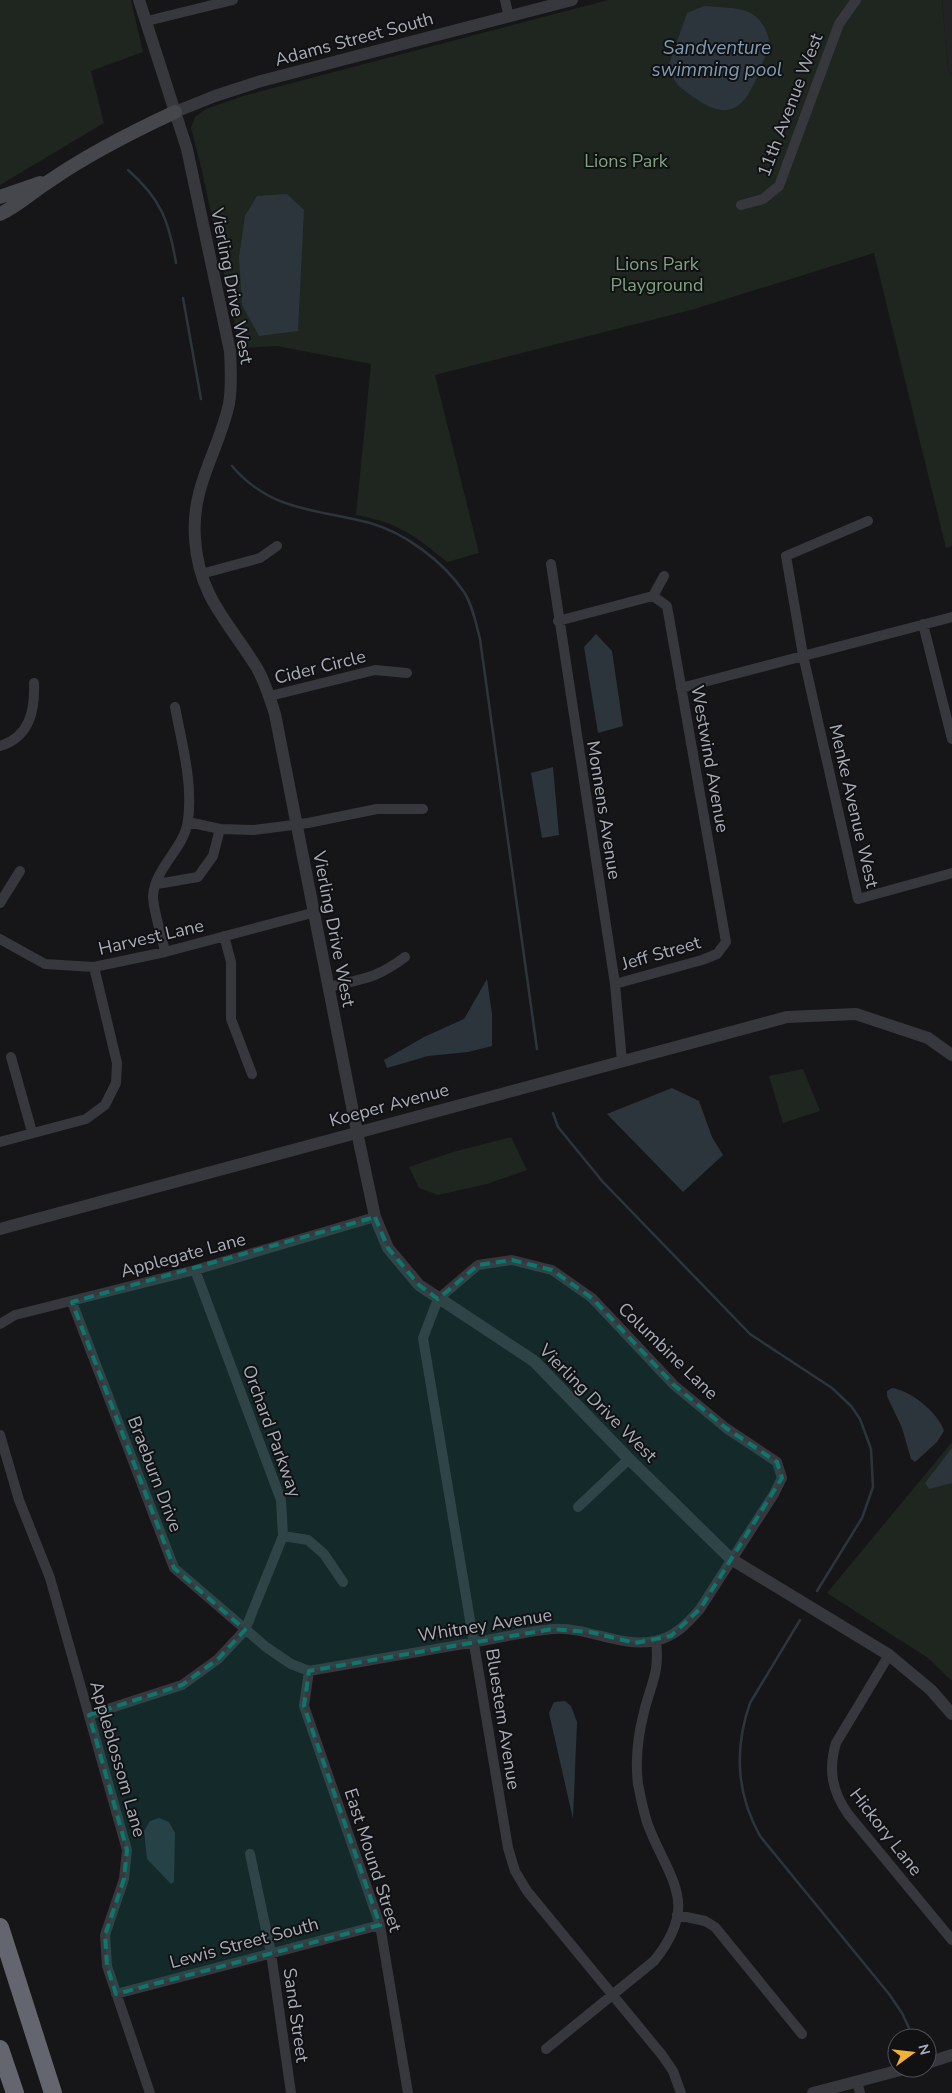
<svg xmlns="http://www.w3.org/2000/svg" width="952" height="2093" font-family="'Nunito Sans',sans-serif">
<style>
.built{fill:#222225}
.green{fill:#1e261f}
.water{fill:#2c353c}
.lines{fill:none;stroke-linecap:round;stroke-linejoin:round}
.stream{stroke:#2c353c;stroke-width:2.5}
.minor{stroke:#37383d;stroke-width:10}
.tertiary{stroke:#37383d;stroke-width:12}
.secondary{stroke:#45474d;stroke-width:14}
.motorway{stroke:#63666e;stroke-width:18}
.marked{fill:#0f766e;fill-opacity:0.2;stroke:#0f766e;stroke-width:4;stroke-dasharray:10 6;stroke-linejoin:round}
.labels{text-anchor:middle;dominant-baseline:central;stroke-width:4;stroke-linejoin:round;paint-order:stroke}
.street-label{font-size:18px;fill:#a8adb8;stroke:#111113}
.park-label{font-size:18px;fill:#7fa381;stroke:#111113}
.water-label{font-size:19px;font-style:italic;fill:#7f9bb3;stroke:#111113}
</style>
<rect width="100%" height="100%" fill="#161618"/>
<path class="built" d="M942,0h10v75l-4,-5z"/>
<path class="green" d="M0,0h131l12,52 -52,19 13,52 -104,62z
M608,0h334l6,70 4,5v471l-6,2 -72,-295 -183,57 -256,65 44,178 -32,9c-33,-27 -48,-39 -91,-47l15,-151 -94,-18 -37,2 -38,-177 -11,-43 4,-11 11,-8 37,-13z
M803,1069l17,42 -37,12 -14,-47z
M511,1137l16,33 -40,14 -49,11 -19,-7 -10,-21 44,-15z
M952,1442v239l-24,-23 -101,-65z"/>
<path class="water" d="M704,6c13,1 29,1 42,5 10,3 19,14 22,25 3,10 -4,24 -8,33 -12,33 -27,55 -62,31 -16,-11 -23,-14 -30,-33l19,-54z
M287,194l17,16 -6,121 -39,5 -17,-31 -3,-48 6,-41 12,-20z
M596,634l16,17 11,75 -25,7 -14,-86z
M553,767l6,68 -17,3 -11,-65z
M487,979l5,35v32l-24,6 -40,4 -41,12 -3,-8 40,-23 40,-18z
M672,1088l27,13 13,36 11,18 -40,37 -76,-78z
M892,1388c18,2 47,25 52,43l-7,11 -22,20 -4,-3 -9,-31 -15,-32v-5z
M952,1448v35l-23,6 -4,-6z
M565,1701l6,5 6,16 -4,97 -24,-106 5,-11z
M159,1818l10,4 6,11 -1,49 -3,2 -24,-25 -3,-28 6,-10z"/>
<g class="lines">
<path class="stream" d="M128,170c33,29 41,51 48,93
M183,298l18,101
M232,466c39,46 85,43 138,57 35,10 73,38 94,69 9,14 12,32 16,47l57,410
M553,1113l5,14 45,55 147,152 82,54 19,18 9,13 11,30 2,38 -11,31 -45,73
M800,1620l-50,83c-16,46 -14,90 10,133l129,158 13,19 7,15"/>
<path class="minor" d="M505,0l4,17
M147,21l86,-21
M741,205l22,-6 16,-13 60,-162 17,-24
M868,521l-82,35 17,99 55,244 94,-26
M551,564l64,420 7,77
M201,574l59,-16 17,-12
M558,621l95,-25
M923,624l29,115
M681,688l271,-71
M270,696l105,-26 32,3
M0,746c30,-9 35,-36 34,-63
M188,822l32,7 34,1 54,-7 69,-14h46
M157,884l41,-7 15,-21 7,-27
M0,903l20,-32
M224,936l7,26v57l21,55
M0,939l45,25 49,3 71,-15 147,-39
M165,952c-3,-16 -12,-42 -12,-56 2,-29 32,-48 35,-76 5,-37 -6,-76 -13,-113
M615,984l87,-24 15,-6 9,-12 -59,-336 -14,-10 11,-20
M328,987c34,-8 48,-8 77,-30
M11,1057l21,75
M0,1142l86,-23 19,-14 11,-22 1,-20 -23,-96
M72,1302l102,266 92,79 25,17 18,7c56,-10 111,-19 166,-29 26,-4 53,-11 79,-13 35,-2 66,19 101,12 20,-4 33,-18 45,-32l74,-115 8,-16 -5,-16 -51,-34 -52,-43 -82,-87 -40,-28 -40,-10 -34,5 -40,34 -15,39 85,510 7,23 12,20 135,164 11,16 8,22
M0,1324l15,-9 180,-45 180,-53
M0,1435l19,65 31,78 77,272 -3,29 -19,56 2,31 43,127
M578,1507l51,-48
M283,1536l25,4 16,14 19,28
M889,1655l-53,88c-8,27 -4,48 12,71l104,126
M309,1671l-5,35 76,219 28,168
M89,1715l93,-30 36,-26 27,-29 38,-94 -2,-36 -86,-230
M250,1854l21,99 20,140
M677,1915l28,6 10,6 87,107
M116,1994l264,-69
M546,2049l108,-88c47,-58 15,-81 -6,-136 -5,-14 -7,-27 -10,-41 -3,-25 0,-49 6,-72 7,-29 16,-39 12,-71
M857,2081l3,12"/>
<path class="tertiary" d="M139,0l48,149 43,202c1,17 2,35 -1,53 -11,49 -38,82 -34,135 4,59 34,83 62,129 8,14 13,30 18,46l82,418 18,85 13,31 31,37 115,76 95,98 102,100 158,96 42,35 21,24
M175,112l40,-16 46,-15 311,-81
M0,1229l787,-212 69,-3 72,24 24,17
M927,2063l25,-8
M813,2093l95,-25"/>
<path class="secondary" d="M0,197l40,-14
M0,214c19,-9 33,-23 51,-34 39,-27 81,-48 124,-68"/>
<path class="motorway" d="M0,1927l53,166
M0,2049l15,44"/>
</g>
<path class="marked" d="M375,1217l13,31 31,37 19,14 40,-34 34,-5 40,10 40,28 82,87 52,43 51,34 5,16 -82,131 -29,27 -36,7 -45,-11 -38,-3 -243,42 -5,35 76,219 -264,69 -9,-28 -2,-31 19,-56 3,-29 -38,-135 93,-30 36,-26 27,-29 -71,-62 -102,-266z"/>
<g class="labels">
<g class="street-label">
<text transform="translate(354 39) rotate(-15)">Adams Street South</text>
<text transform="translate(790 105) rotate(-69)">11th Avenue West</text>
<text transform="translate(232 286) rotate(79)">Vierling Drive West</text>
<text transform="translate(320 667) rotate(-14)">Cider Circle</text>
<text transform="translate(710 759) rotate(80)">Westwind Avenue</text>
<text transform="translate(854 806) rotate(77)">Menke Avenue West</text>
<text transform="translate(604 810) rotate(81)">Monnens Avenue</text>
<text transform="translate(334 929) rotate(79)">Vierling Drive West</text>
<text transform="translate(151 937) rotate(-13)">Harvest Lane</text>
<text transform="translate(661 953) rotate(-16)">Jeff Street</text>
<text transform="translate(389 1105) rotate(-15)">Koeper Avenue</text>
<text transform="translate(183 1255) rotate(-15)">Applegate Lane</text>
<text transform="translate(668 1351) rotate(44)">Columbine Lane</text>
<text transform="translate(598 1403) rotate(45)">Vierling Drive West</text>
<text transform="translate(272 1431) rotate(70)">Orchard Parkway</text>
<text transform="translate(155 1474) rotate(69)">Braeburn Drive</text>
<text transform="translate(485 1625) rotate(-9)">Whitney Avenue</text>
<text transform="translate(503 1719) rotate(81)">Bluestem Avenue</text>
<text transform="translate(118 1759) rotate(74)">Appleblossom Lane</text>
<text transform="translate(886 1832) rotate(52)">Hickory Lane</text>
<text transform="translate(373 1860) rotate(72)">East Mound Street</text>
<text transform="translate(244 1943) rotate(-15)">Lewis Street South</text>
<text transform="translate(296 2015) rotate(82)">Sand Street</text>
</g>
<g class="park-label">
<text x="626" y="161">Lions Park</text>
<text x="657" y="264">Lions Park<tspan x="657" dy="21">Playground</tspan></text>
</g>
<g class="water-label">
<text x="717" y="48">Sandventure<tspan x="717" dy="22">swimming pool</tspan></text>
</g>
</g>
<g transform="translate(912 2053) rotate(75)"><circle r="24" fill="#111113" stroke="#4d4f55"/>
<path d="M0-4L9 19L0 12L-9 19Z" fill="#f2b134"/>
<text y="-8" font-size="14" font-weight="bold" text-anchor="middle" fill="#a8adb8">N</text>
</g>
</svg>
